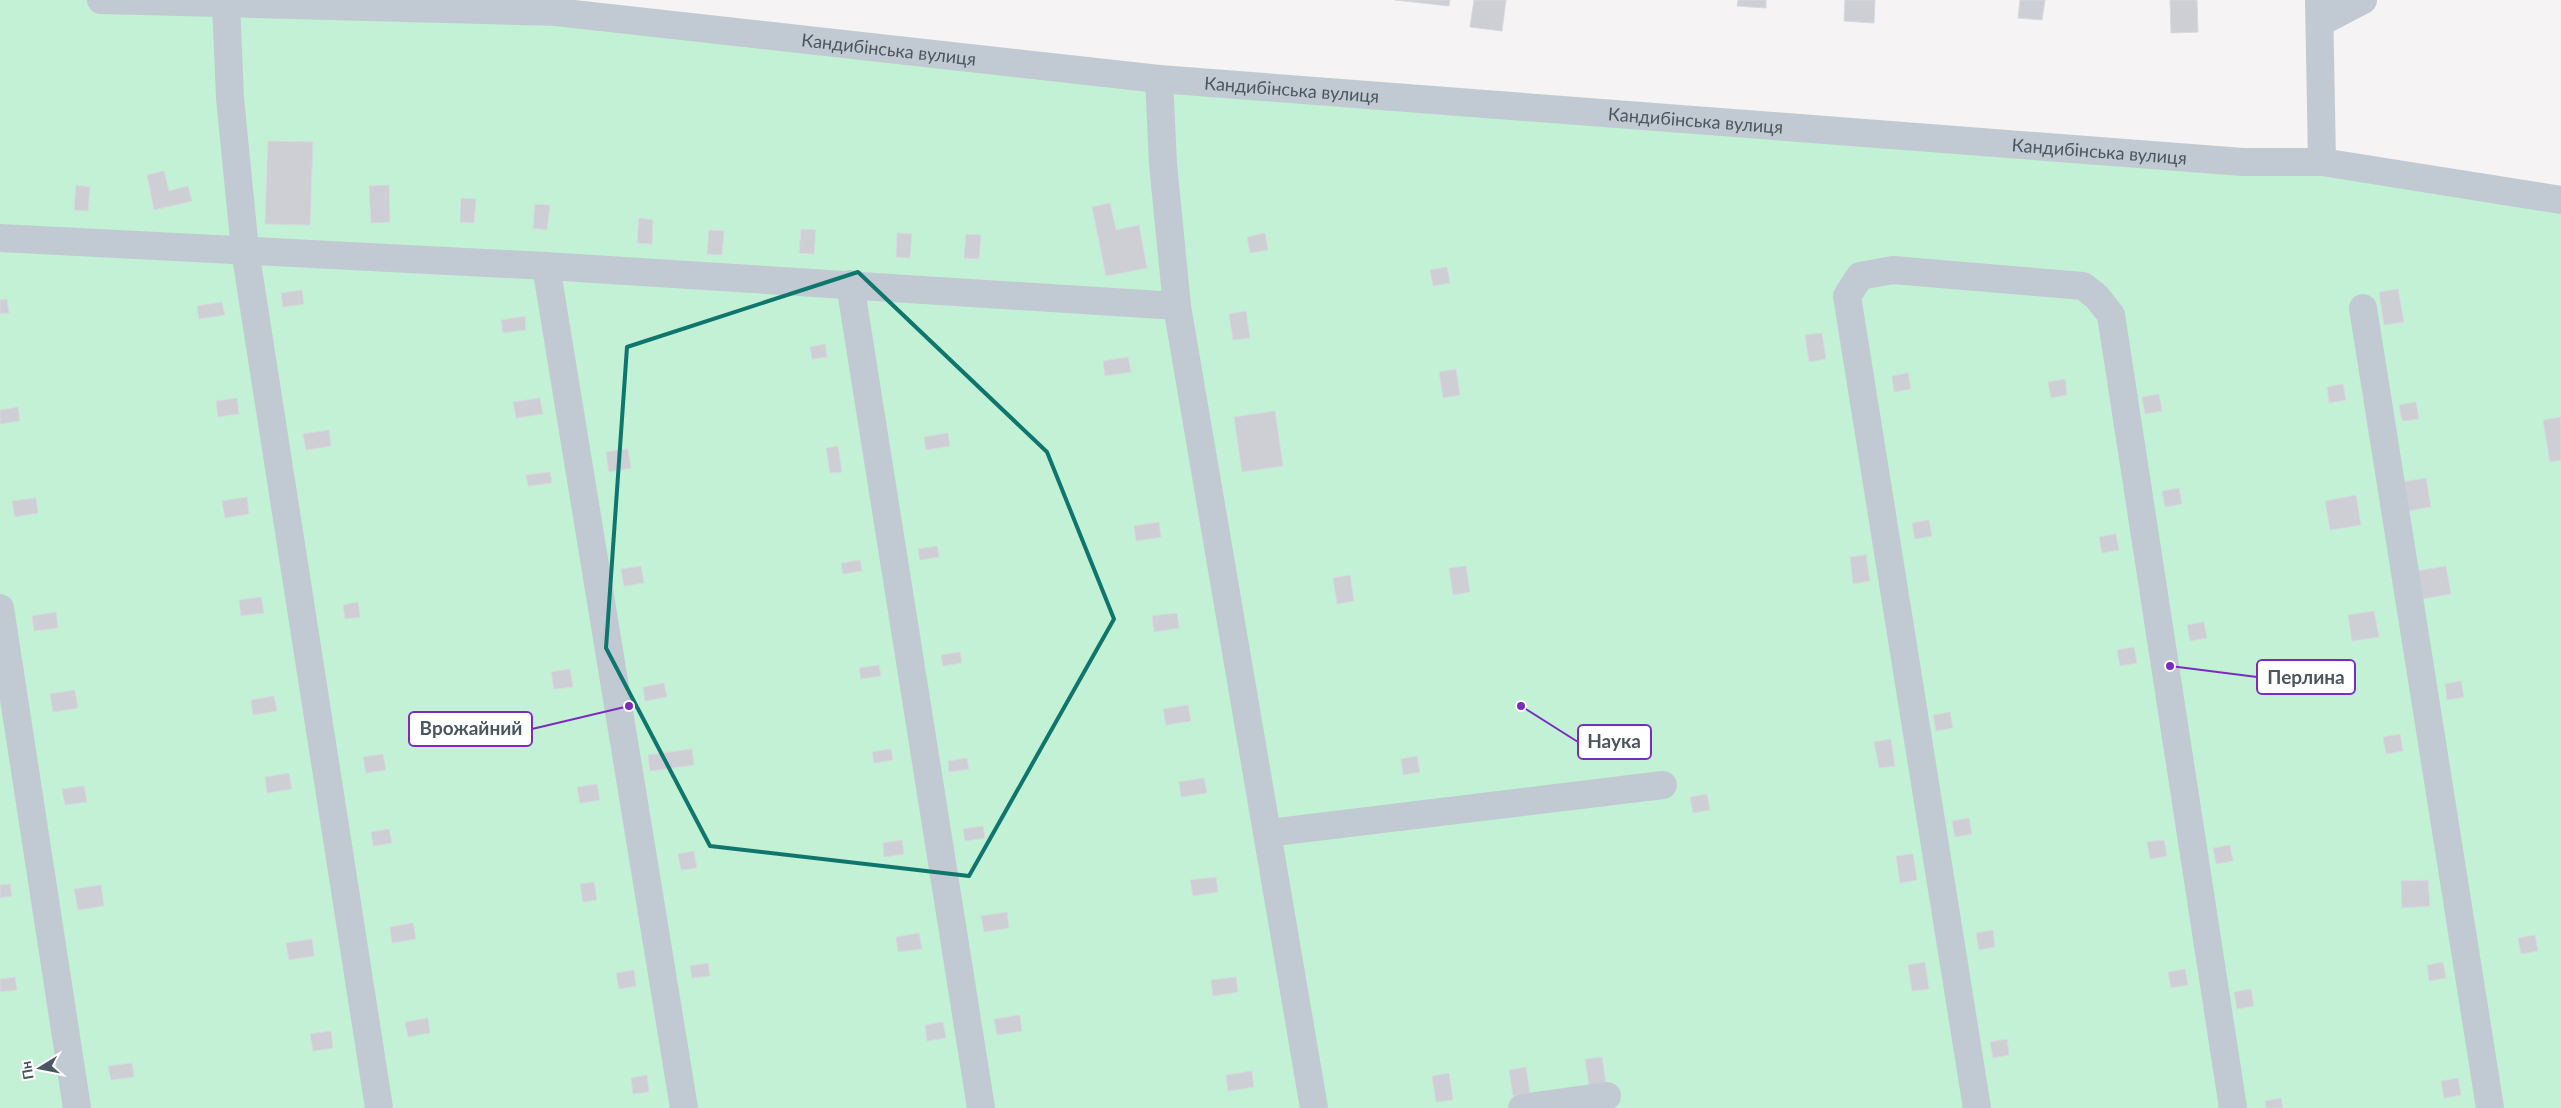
<svg xmlns="http://www.w3.org/2000/svg" width="2561" height="1108" font-family="Lato,sans-serif">
<style>
.green{fill:#c3f1d5}
.building{fill:#cdcfd5;stroke:#d7d9de}
.lines{fill:none;stroke-linecap:round;stroke-linejoin:round}
.minor{stroke:#c1cad2;stroke-width:28}
.marked{fill:none;stroke:#0f766e;stroke-width:4;stroke-linejoin:round}
.labels{text-anchor:middle;dominant-baseline:central;stroke-width:5;stroke-linejoin:round;paint-order:stroke}
.street-label{font-size:18px;fill:#4a5661;stroke:#fff}
.leader{fill:none;stroke:#7b2cbf;stroke-width:2}
.callout-dot{fill:#7b2cbf;stroke:#fff;stroke-width:2}
.callout{fill:#fff;stroke:#7b2cbf;stroke-width:2}
.callout-label{font-size:19px;text-anchor:middle;font-weight:bold;fill:#4a5661}
</style>
<rect width="100%" height="100%" fill="#f5f3f3"/>
<path class="green" d="M0,0h101l455,12 1687,150 318,38v908h-2561z"/>
<path class="building" d="M1395,0h55l-1,6z
M1474,0h32l-4,31 -32,-4z
M1738,0h28v8l-29,-2z
M1845,0h30l-1,23 -30,-2z
M2020,0h25l-3,20 -24,-2z
M2170,0h27l1,32 -27,1z
M268,141l45,1 -3,83 -45,-1z
M164,171l5,20 19,-5 4,15 -38,9 -7,-35z
M76,185l14,2 -2,24 -14,-1z
M389,185l1,37 -19,1 -2,-37z
M461,198l15,1 -2,24 -14,-1z
M1110,203l6,27 23,-5 8,43 -41,8 -14,-69z
M535,204l15,1 -3,25 -14,-2z
M639,218l14,2 -1,24 -15,-1z
M801,229l15,1 -2,24 -15,-1z
M709,230l15,1 -2,24 -15,-1z
M897,233l15,1 -2,24 -14,-1z
M1265,233l3,17 -18,3 -3,-16z
M966,234l15,1 -2,24 -15,-1z
M1447,267l3,16 -17,3 -3,-16z
M2398,289l6,33 -20,3 -5,-33z
M302,290l2,14 -21,3 -2,-14z
M7,299l2,14 -9,1v-14z
M222,302l3,13 -26,4 -2,-13z
M1246,311l4,27 -17,2 -4,-26z
M525,316l1,14 -23,3 -2,-13z
M1822,333l4,26 -17,3 -4,-27z
M825,344l2,13 -15,2 -2,-12z
M1128,357l3,15 -26,4 -2,-15z
M1456,369l4,26 -17,3 -4,-26z
M1908,373l3,16 -17,3 -2,-16z
M2065,379l2,16 -16,3 -3,-16z
M2343,384l3,16 -17,3 -2,-16z
M2159,394l3,17 -17,3 -3,-17z
M237,398l2,16 -21,3 -2,-16z
M540,398l3,16 -27,4 -3,-16z
M2416,402l3,17 -17,2 -3,-16z
M18,407l2,14 -20,3v-14z
M1275,411l8,55 -41,6 -8,-55z
M2561,417v43l-11,2 -7,-42z
M329,430l2,16 -25,4 -3,-16z
M948,433l2,13 -24,4 -2,-13z
M838,446l4,26 -12,1 -4,-25z
M628,449l3,19 -22,4 -3,-20z
M550,472l2,11 -24,3 -2,-11z
M2426,478l5,29 -30,5 -5,-29z
M2179,488l3,16 -17,3 -3,-16z
M2356,495l5,30 -31,5 -5,-29z
M247,497l2,17 -24,4 -3,-17z
M36,498l2,15 -23,4 -3,-16z
M1929,520l3,16 -17,3 -3,-16z
M1159,522l2,15 -25,4 -2,-15z
M2116,534l3,16 -17,3 -3,-16z
M937,546l2,11 -19,3 -2,-11z
M1866,555l4,26 -17,3 -3,-27z
M860,560l2,11 -19,3 -2,-11z
M641,566l3,17 -20,3 -3,-17z
M1466,566l4,26 -17,3 -4,-27z
M2446,566l5,28 -29,5 -5,-28z
M1350,575l4,26 -17,3 -4,-26z
M261,597l3,16 -23,3 -2,-16z
M358,602l2,15 -15,2 -2,-14z
M2374,611l5,26 -27,4 -4,-26z
M56,612l2,16 -24,3 -2,-15z
M1177,613l2,15 -25,4 -2,-16z
M2204,622l3,16 -17,3 -3,-16z
M2134,647l3,16 -17,3 -3,-16z
M960,652l2,11 -19,3 -2,-11z
M879,665l2,11 -20,3 -2,-11z
M570,669l3,18 -19,2 -3,-17z
M2461,681l3,16 -17,3 -2,-16z
M664,683l3,14 -22,4 -2,-14z
M75,690l3,18 -25,4 -3,-18z
M274,696l3,15 -24,4 -2,-15z
M1188,705l3,16 -25,4 -3,-16z
M1950,712l3,16 -17,3 -3,-16z
M2400,734l3,17 -17,3 -3,-17z
M1891,739l4,27 -16,2 -5,-26z
M692,749l2,16 -44,6 -2,-16z
M891,749l2,11 -19,3 -2,-11z
M383,754l3,16 -20,3 -3,-16z
M1417,756l3,16 -17,3 -2,-16z
M967,758l2,11 -20,3 -1,-11z
M289,773l3,16 -25,4 -2,-16z
M1204,778l3,15 -26,4 -2,-15z
M597,784l3,16 -20,3 -3,-16z
M84,786l3,16 -22,3 -3,-16z
M1707,794l3,16 -17,3 -3,-16z
M1969,818l3,16 -17,3 -3,-16z
M983,826l2,12 -20,3 -2,-12z
M389,829l3,14 -19,3 -2,-14z
M902,840l2,14 -20,3 -1,-14z
M2164,840l3,16 -17,3 -3,-17z
M2230,845l3,16 -17,3 -3,-16z
M694,851l3,17 -16,2 -3,-16z
M1913,854l4,26 -17,3 -4,-27z
M1216,877l2,15 -25,4 -3,-16z
M2428,880l2,26 -28,2 -1,-27z
M594,882l3,18 -14,2 -3,-18z
M10,884l2,12 -12,2v-13z
M101,885l3,21 -26,4 -4,-21z
M1007,912l2,16 -25,4 -3,-16z
M413,923l3,16 -24,4 -2,-16z
M1993,930l2,17 -16,3 -3,-17z
M919,933l3,16 -24,3 -2,-15z
M2535,935l3,16 -17,3 -3,-16z
M312,939l2,17 -25,4 -3,-17z
M1925,962l4,27 -17,2 -4,-26z
M2443,962l3,16 -17,3 -2,-16z
M708,963l2,13 -18,2 -2,-12z
M2185,969l3,16 -17,3 -3,-16z
M634,970l2,16 -17,3 -3,-16z
M15,977l2,13 -17,2v-13z
M1236,977l2,15 -25,4 -2,-16z
M2251,989l3,17 -17,3 -3,-17z
M1020,1015l2,16 -25,4 -3,-16z
M428,1018l2,15 -22,4 -3,-15z
M943,1022l3,16 -19,3 -2,-16z
M331,1031l2,17 -20,3 -3,-17z
M2007,1039l2,16 -16,3 -3,-16z
M1602,1057l4,26 -17,3 -4,-27z
M132,1063l2,14 -23,3 -3,-14z
M1526,1067l4,26 -17,3 -4,-26z
M1252,1071l2,16 -26,4 -2,-16z
M1449,1073l4,27 -17,2 -4,-26z
M647,1075l2,17 -16,2 -2,-16z
M2458,1078l3,17 -17,3 -3,-17z
M2281,1098l2,10h-17l-1,-7z"/>
<g class="lines">
<g class="minor">
<path id="s1" d="M101,0l455,12 603,67 1084,83h79l-3,-162"/>
<path d="M226,3l4,95 15,152 134,858"/>
<path d="M2321,22l42,-22"/>
<path d="M1159,79l4,85 14,142 137,802"/>
<path d="M2322,162l239,38"/>
<path d="M0,238l546,28 631,40"/>
<path d="M546,266l138,842"/>
<path d="M850,284l131,824"/>
<path d="M2363,308l127,800"/>
<path d="M0,608l77,500"/>
<path d="M1268,833l395,-48"/>
<path d="M1522,1108l85,-12"/>
<path d="M1977,1108l-130,-812 13,-20 33,-6 190,16 14,11 14,18 122,793"/>
</g>
</g>
<path class="marked" d="M858,272l189,180 67,167 -145,257 -259,-30 -104,-198 21,-301z"/>
<g class="labels">
<g class="street-label">
<text stroke="none"><textPath href="#s1" startOffset="790">Кандибінська вулиця</textPath></text>
<text stroke="none"><textPath href="#s1" startOffset="1195">Кандибінська вулиця</textPath></text>
<text stroke="none"><textPath href="#s1" startOffset="1600">Кандибінська вулиця</textPath></text>
<text stroke="none"><textPath href="#s1" startOffset="2005">Кандибінська вулиця</textPath></text>
</g>
</g>
<path class="leader" d="M2170 666L2257 677M629 706L532 729M1521 706L1578 742"/>
<g class="callout-dot">
<circle cx="2170" cy="666" r="5"/>
<circle cx="629" cy="706" r="5"/>
<circle cx="1521" cy="706" r="5"/>
</g>
<g class="callout">
<rect x="2257" y="660" width="98" height="34" rx="5"/>
<rect x="409" y="712" width="123" height="34" rx="5"/>
<rect x="1578" y="725" width="73" height="34" rx="5"/>
</g>
<g class="callout-label">
<text x="2306" y="684">Перлина</text>
<text x="471" y="735">Врожайний</text>
<text x="1614" y="748">Наука</text>
</g>
<g transform="translate(40 1068) rotate(260)" stroke="#ffffff" stroke-width="4" paint-order="stroke">
<path d="M0-4L9 19L0 12L-9 19Z" fill="#4a5661"/>
<text y="-8" font-size="14" font-weight="bold" text-anchor="middle" fill="#4a5661">Пн</text>
</g>
</svg>
